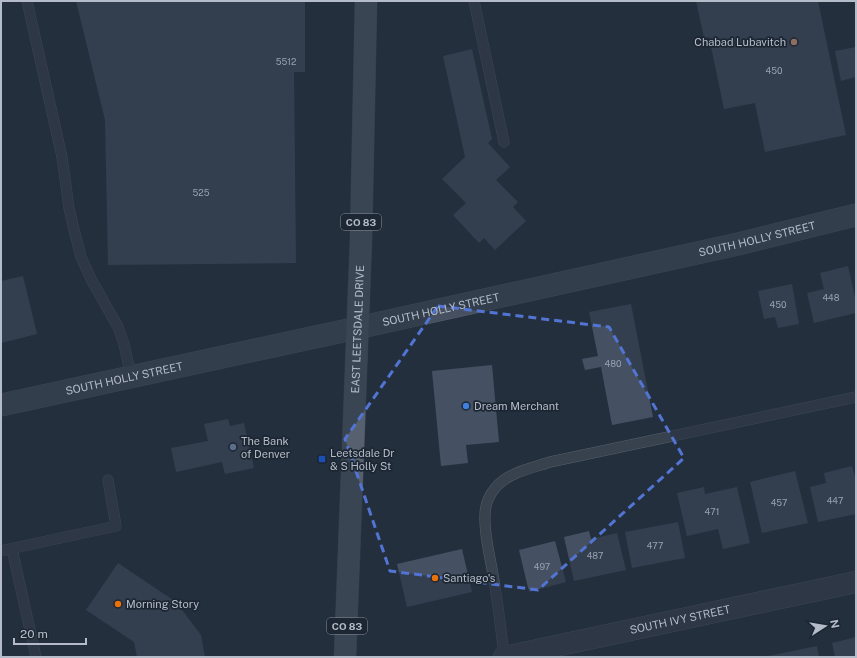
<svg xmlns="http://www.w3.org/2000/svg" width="857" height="658" font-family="'Public Sans',sans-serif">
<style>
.building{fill:#455162}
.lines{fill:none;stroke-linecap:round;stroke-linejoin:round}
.service-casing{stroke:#565f6c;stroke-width:11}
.minor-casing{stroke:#565f6c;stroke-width:22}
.secondary-casing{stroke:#565f6c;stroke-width:23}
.primary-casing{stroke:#414a57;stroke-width:23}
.service{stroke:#38414e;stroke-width:10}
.minor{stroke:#38414e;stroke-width:21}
.secondary{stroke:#465061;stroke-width:22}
.primary{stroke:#56606e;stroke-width:22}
.marked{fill:none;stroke:#5274d3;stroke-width:3;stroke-dasharray:8 5;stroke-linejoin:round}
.education-dot{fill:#8d6e63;stroke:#1d2633;stroke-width:1.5}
.shop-dot{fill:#3f7fe0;stroke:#1d2633;stroke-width:1.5}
.service-dot{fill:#5c6f8a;stroke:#1d2633;stroke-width:1.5}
.transit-dot{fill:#1a4fb4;stroke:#1d2633;stroke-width:1.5}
.food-dot{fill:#e8710a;stroke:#1d2633;stroke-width:1.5}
.labels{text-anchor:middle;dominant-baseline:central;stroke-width:3.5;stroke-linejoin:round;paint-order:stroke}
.number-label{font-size:9px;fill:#98a1af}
.shield{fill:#1d2633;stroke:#878f9c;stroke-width:1}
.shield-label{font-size:10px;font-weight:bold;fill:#b4bcc9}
.poi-label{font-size:11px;fill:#b4bcc9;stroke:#1d2633;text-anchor:start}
.street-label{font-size:11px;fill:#b4bcc9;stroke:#1d2633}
</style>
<rect width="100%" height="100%" fill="#242f3e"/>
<path class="building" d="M76,1h229v71h-11l2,191 -188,2 -3,-145z
M696,1h122l28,134 -81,17 -10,-49 -31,6 -15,-72 -5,1z
M856,47v30l-15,4 -6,-30z
M472,49l20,90 -4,4 22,24 -14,13 22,22 -5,5 13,14 -31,29 -11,-12 -5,5 -26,-28 13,-12 -24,-24 23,-22 -22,-101z
M848,266l8,36v11l-42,10 -7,-30 17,-4 -4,-16z
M23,276l14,58 -36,9v-62z
M792,284l7,40 -21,4 -3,-11 -11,2 -6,-28z
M631,304l22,113 -41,8 -11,-58 -16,3 -3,-11 16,-3 -9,-44z
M492,365l7,77 -33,3 2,18 -27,3 -9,-95z
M228,419l2,7 14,-3 10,45 -29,6 -3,-12 -46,10 -5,-24 37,-7 -4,-17z
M852,466l3,11h1v37l-38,8 -8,-35 16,-4 -2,-10z
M795,471l13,52 -46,10 -12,-51z
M704,487l1,7 32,-7 13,56 -27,6 -5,-20 -31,7 -10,-43z
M678,522l7,36 -53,10 -7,-36z
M589,531l2,8 26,-6 9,37 -52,11 -10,-44z
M555,541l11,41 -37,10 -10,-42z
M462,549l10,43 -65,15 -10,-43z
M118,563l58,39 25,33 4,22h-68l-3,-15 -48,-32z
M856,637v20h-21l-3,-14z
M817,646l2,11h-51v-1z"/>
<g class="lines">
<g class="service-casing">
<path id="service" d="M27,1l35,156 7,51 6,26 6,23 10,22 27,48 6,17 7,32
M474,1l30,141
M12,549l24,108
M1,551l115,-25 -8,-46
M504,656c-3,-27 -6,-54 -11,-81 -3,-20 -9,-39 -8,-60 0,-10 4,-20 11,-28 13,-15 37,-19 54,-25l306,-65"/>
</g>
<g class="minor-casing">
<g id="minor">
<path id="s1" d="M504,657l352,-75"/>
</g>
</g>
<g class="secondary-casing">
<g id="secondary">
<path id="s2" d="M1,405l356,-77 381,-84 118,-29"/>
</g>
</g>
<g class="primary-casing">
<g id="primary">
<path id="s3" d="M345,657l16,-418 5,-238"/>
</g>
</g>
<use href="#service" class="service"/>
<use href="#minor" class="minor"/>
<use href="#secondary" class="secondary"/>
<use href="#primary" class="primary"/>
</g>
<path d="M0 0H857V658H0ZM438,306l171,21 75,131 -146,132 -148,-19 -45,-132z" fill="#242f3e" fill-opacity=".55" fill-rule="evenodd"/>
<path class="marked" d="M438,306l171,21 75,131 -146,132 -148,-19 -45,-132z"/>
<circle class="education-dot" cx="794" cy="42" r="4"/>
<circle class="shop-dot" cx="466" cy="406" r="4"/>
<circle class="service-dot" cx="233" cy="447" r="4"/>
<rect class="transit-dot" x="318" y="455" width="8" height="8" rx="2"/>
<g class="food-dot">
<circle cx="435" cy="578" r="4"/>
<circle cx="118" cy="604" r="4"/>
</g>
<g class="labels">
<g class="number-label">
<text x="286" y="61">5512</text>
<text x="774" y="70">450</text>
<text x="201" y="192">525</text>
<text x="831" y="297">448</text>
<text x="778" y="304">450</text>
<text x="613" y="363">480</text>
<text x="835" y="500">447</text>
<text x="779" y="502">457</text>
<text x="712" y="511">471</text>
<text x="655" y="545">477</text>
<text x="595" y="555">487</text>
<text x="542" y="566">497</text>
</g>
<g class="shield">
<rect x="341" y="214" width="40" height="16" rx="3"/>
<rect x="327" y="618" width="40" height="16" rx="3"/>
</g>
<g class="shield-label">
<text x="361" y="222">CO 83</text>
<text x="347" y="626">CO 83</text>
</g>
<g class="poi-label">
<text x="786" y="42" text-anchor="end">Chabad Lubavitch</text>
<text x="474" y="406">Dream Merchant</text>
<text x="241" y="441">The Bank<tspan x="241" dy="13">of Denver</tspan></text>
<text x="330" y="453">Leetsdale Dr<tspan x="330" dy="13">&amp; S Holly St</tspan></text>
<text x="443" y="578">Santiago's</text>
<text x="126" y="604">Morning Story</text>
</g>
<g class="street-label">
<text stroke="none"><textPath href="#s2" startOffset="774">SOUTH HOLLY STREET</textPath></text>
<text stroke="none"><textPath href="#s2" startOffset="450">SOUTH HOLLY STREET</textPath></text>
<text stroke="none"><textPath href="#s3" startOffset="328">EAST LEETSDALE DRIVE</textPath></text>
<text stroke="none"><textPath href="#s2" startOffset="126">SOUTH HOLLY STREET</textPath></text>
<text stroke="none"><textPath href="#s1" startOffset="180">SOUTH IVY STREET</textPath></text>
</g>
</g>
<rect width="857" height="658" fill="none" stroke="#b4bcc9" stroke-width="4"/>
<g transform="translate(825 626) rotate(78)" stroke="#1d2633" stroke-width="3" paint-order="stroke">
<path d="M0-3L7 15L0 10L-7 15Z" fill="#b4bcc9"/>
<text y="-6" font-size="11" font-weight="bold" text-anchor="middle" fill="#b4bcc9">N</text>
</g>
<path d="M14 638v6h72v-6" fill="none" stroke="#b4bcc9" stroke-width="2"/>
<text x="20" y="638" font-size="12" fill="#b4bcc9" stroke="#1d2633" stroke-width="3" paint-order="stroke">20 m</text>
</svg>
